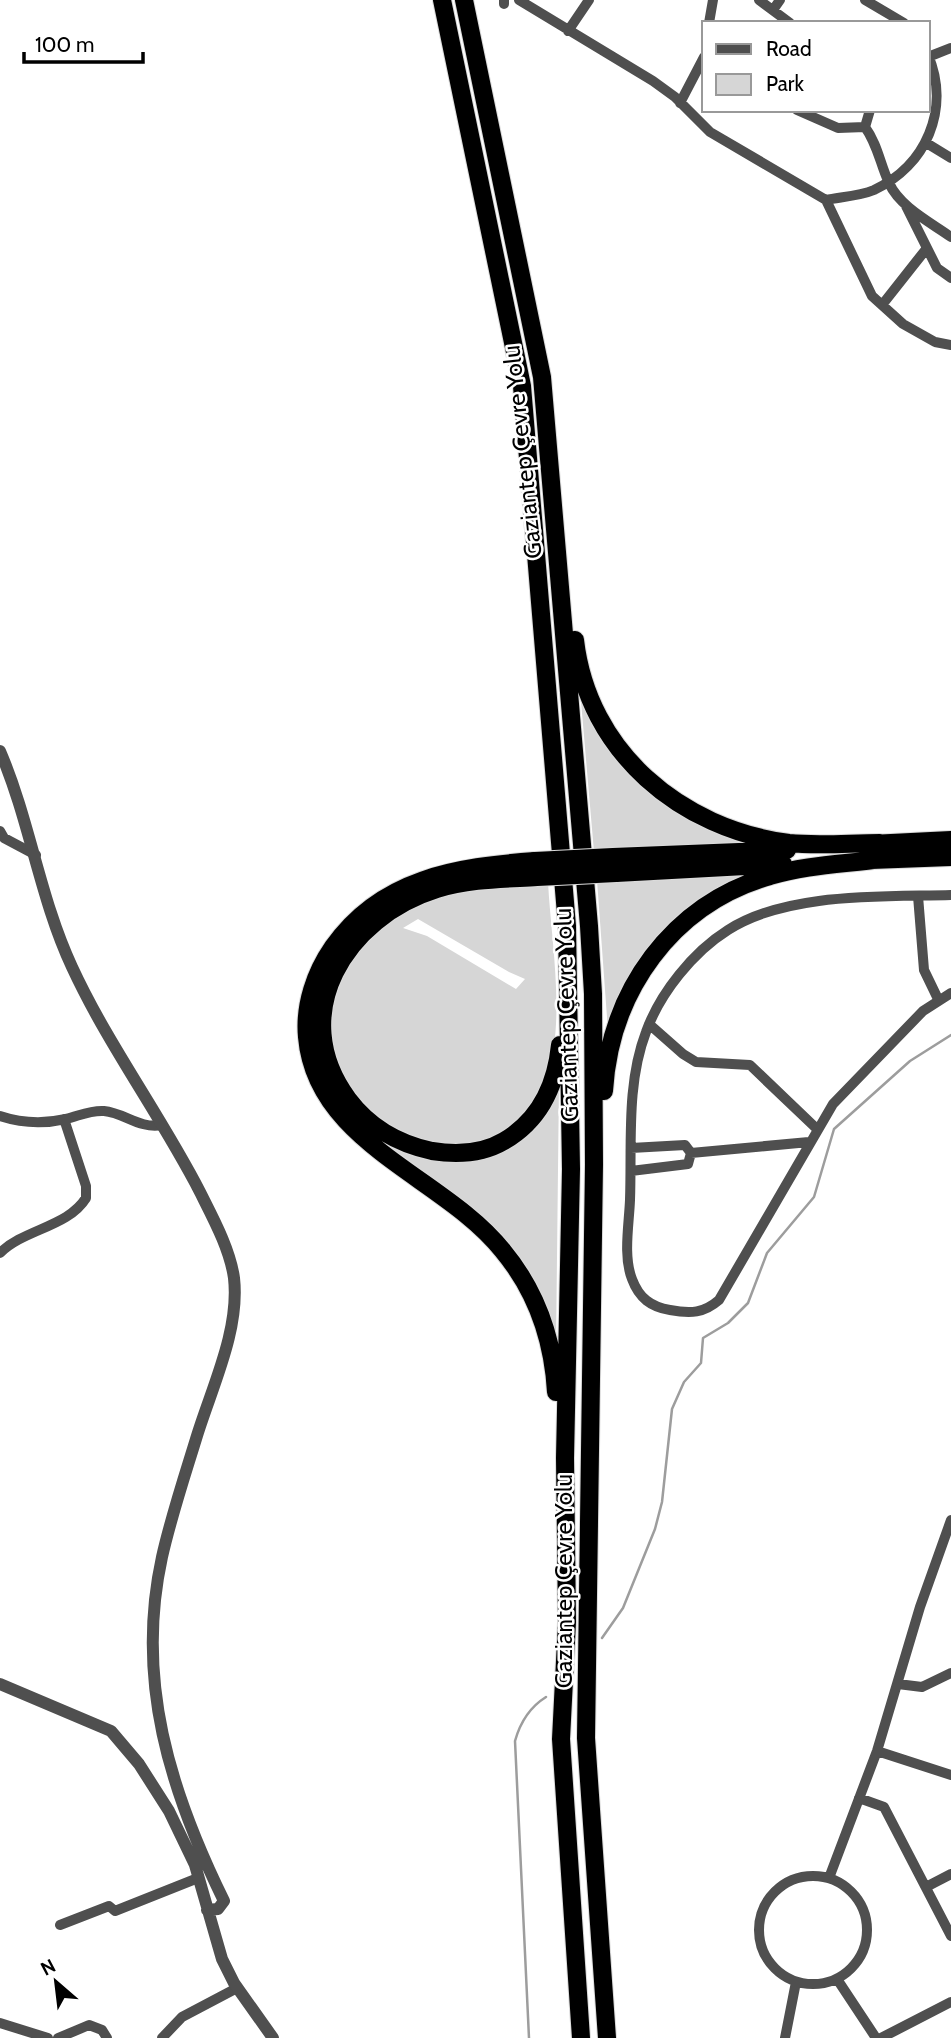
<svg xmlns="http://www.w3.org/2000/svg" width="951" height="2038" font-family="Cabin,sans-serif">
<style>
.green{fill:#d6d6d6;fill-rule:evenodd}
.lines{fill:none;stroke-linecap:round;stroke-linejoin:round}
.stream{stroke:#9d9d9d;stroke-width:2.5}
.motorway-casing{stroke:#dbdbdb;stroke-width:20}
.minor{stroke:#4f4f4f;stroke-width:10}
.tertiary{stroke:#4f4f4f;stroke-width:12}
.motorway{stroke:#000;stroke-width:18}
.motorway-bridge-casing{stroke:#dbdbdb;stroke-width:20;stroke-linecap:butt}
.motorway-bridge{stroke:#000;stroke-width:18}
.labels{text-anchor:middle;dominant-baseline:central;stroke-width:5;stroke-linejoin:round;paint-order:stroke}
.street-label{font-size:24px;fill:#000;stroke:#fff}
</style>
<rect width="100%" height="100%" fill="#fff"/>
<path class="green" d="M580,690l40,69 143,84 -169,9z
M768,869l-74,37 -86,125 -11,-151z
M548,882c3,59 18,138 -1,195 -51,148 -284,29 -199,-112 23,-38 62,-62 105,-74 29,-8 64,-6 95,-9zM418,919l91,53 16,7 -9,10 -89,-53 -24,-8z
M559,1082l-3,264 -26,-66 -150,-139 112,12z"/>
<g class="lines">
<path class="stream" d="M602,1638l21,-30 32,-79 7,-27 10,-93 12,-27 17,-19 2,-25 25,-15 20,-20 19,-50 47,-56 20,-68 76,-68 41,-26
M529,2038l-14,-297c5,-18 15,-34 31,-44"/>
<g class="motorway-casing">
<path id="motorway" d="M442,0l80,386 45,540 4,243 -6,289 2,164 -6,117 20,299
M464,0l78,377 47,549 4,68 1,170 -8,574 21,300
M575,640c13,112 106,189 214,203 29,3 61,0 91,0
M871,844l80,-4
M613,857l174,-7
M871,860l80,-3
M535,861c-78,6 -154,17 -202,86 -18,26 -29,58 -26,90 9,107 138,140 196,214 34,41 50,88 53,141
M616,873l167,-9
M537,877c-33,2 -69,2 -100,12 -91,28 -152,125 -89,210 21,28 51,45 84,52 25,4 50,3 72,-10 36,-21 52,-56 56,-96
M604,1091c6,-100 68,-187 166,-215 35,-11 75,-12 111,-17"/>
</g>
<path class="minor" d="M504,0v4
M519,0l134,81 22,16 35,35 116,68 46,96 31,28 32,18 16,3
M759,0l31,23
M865,0l39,23
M773,10l7,-10
M709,23l4,-23
M568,31l21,-31
M928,57l23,-9
M680,103l24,-46
M797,110l41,18 27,-1c13,18 15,37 24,56 11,24 41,39 62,54
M865,127l5,-17
M928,144l23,14
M826,200c15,-3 34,-4 48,-10 52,-24 77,-81 54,-135
M906,206l31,62 14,10
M882,305l45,-57
M0,831l4,7 32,17
M951,895c-68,2 -164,-3 -223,35 -35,22 -68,63 -82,102 -20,52 -14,113 -16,168 -1,25 -7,56 2,79 7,19 19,28 38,31 21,4 34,3 49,-10l114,-196 90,-93 28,-18
M918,896l6,74 14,29
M649,1024l34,30 13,8 54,3 67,64
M0,1116c21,7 44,8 66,3 13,-3 24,-9 38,-8 21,2 35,18 58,14
M631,1148l54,-3 6,8 118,-11
M631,1171l57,-7 3,-11
M0,1253c24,-24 68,-26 86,-55v-12l-22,-67
M898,1684l24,3 29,-14
M877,1751l74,24
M859,1798l25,9 67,129
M759 1930a54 54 0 1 1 108 0a54 54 0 1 1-108 0Z
M829,1878l48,-127 43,-144 31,-87
M926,1887l25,-13
M60,1925l49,-19 6,5 83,-33
M837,1979l39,59
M0,2023l48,15
M58,2038l31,-13 13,5 5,8
M162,2038l20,-21 55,-29
M785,2038l11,-56
M881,2038l70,-36"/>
<path class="tertiary" d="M0,751c30,70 40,148 72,216 36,78 89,149 128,225 13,26 30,57 34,86 6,53 -23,111 -38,161 -12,39 -25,78 -34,118 -27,123 8,234 62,344l-6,8 -11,1
M0,1684l111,47 28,33 30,47 26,54 27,94 12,24 39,55"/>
<use href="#motorway" class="motorway"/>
<g class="motorway-bridge-casing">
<path id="motorway-bridge" d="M535,861l78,-4
M537,877l79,-4"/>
</g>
<use href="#motorway-bridge" class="motorway-bridge"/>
</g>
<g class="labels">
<g class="street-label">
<text transform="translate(522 452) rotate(-96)">Gaziantep Çevre Yolu</text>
<text transform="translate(566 1015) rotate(-92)">Gaziantep Çevre Yolu</text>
<text transform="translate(563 1581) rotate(-90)">Gaziantep Çevre Yolu</text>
</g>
</g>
<rect x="702" y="21" width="228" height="91" fill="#ffffff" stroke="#999999" stroke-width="2"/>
<rect x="716" y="44" width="35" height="10" fill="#4f4f4f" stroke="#999999" stroke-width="2"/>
<text x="766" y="56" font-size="21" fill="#000000">Road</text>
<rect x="716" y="74" width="35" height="21" fill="#d6d6d6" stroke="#999999" stroke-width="2"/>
<text x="766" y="91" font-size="21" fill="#000000">Park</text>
<g transform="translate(56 1982) rotate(332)" stroke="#ffffff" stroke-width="5" paint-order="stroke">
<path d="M0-5L12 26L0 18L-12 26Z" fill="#000000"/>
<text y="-10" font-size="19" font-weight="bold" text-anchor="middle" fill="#000000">N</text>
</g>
<path d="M24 52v10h119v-10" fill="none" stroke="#000000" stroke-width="3.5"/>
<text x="35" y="52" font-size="21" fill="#000000" stroke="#ffffff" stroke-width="5" paint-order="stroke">100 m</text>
</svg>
